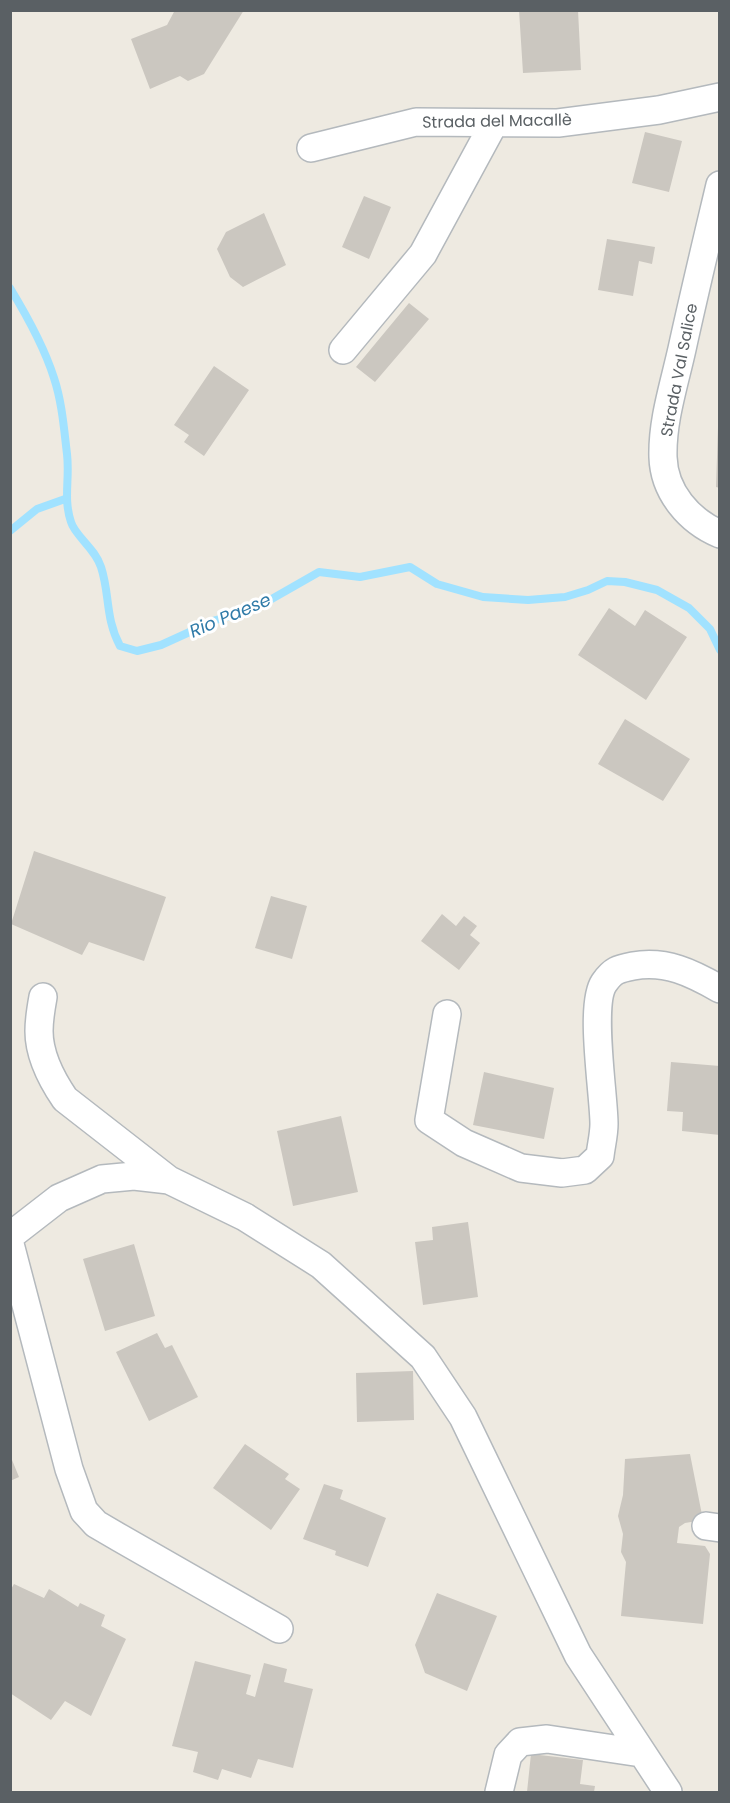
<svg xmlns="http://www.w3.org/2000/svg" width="730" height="1803" font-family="Poppins,sans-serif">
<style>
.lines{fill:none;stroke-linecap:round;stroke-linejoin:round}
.stream{stroke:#a1e2ff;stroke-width:8}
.building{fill:#cbc7c0}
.minor-casing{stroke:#b4b9bd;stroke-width:30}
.minor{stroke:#fff;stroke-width:27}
.labels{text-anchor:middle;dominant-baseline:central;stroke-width:6;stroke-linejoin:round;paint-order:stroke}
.street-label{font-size:16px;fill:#5a6064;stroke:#fff}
.water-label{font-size:18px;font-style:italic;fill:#307ba8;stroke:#fff}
</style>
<rect width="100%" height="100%" fill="#eeeae1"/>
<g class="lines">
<path class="stream" d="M10,288c17,28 34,58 44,90 8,24 10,51 13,76 3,25 -4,44 4,68 4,14 24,26 30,45 9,27 4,51 19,79l17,5 24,-6 55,-25 38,-11 65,-37 41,5 50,-10 27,17 46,13 45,3 37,-3 23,-7 19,-9 18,1 32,8 32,18 21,21 10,21
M10,531l27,-22 28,-10"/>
</g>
<path class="building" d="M175,10h69l-40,64 -16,7 -8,-5 -30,13 -19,-50 36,-14z
M519,10h59l3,60 -58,3z
M645,132l37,9 -13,51 -37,-9z
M364,196l27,11 -22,52 -27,-12z
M264,213l22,52 -43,22 -13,-10 -13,-28 9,-17z
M607,239l48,8 -3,17 -13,-3 -6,35 -35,-6z
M409,303l20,16 -54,63 -19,-15z
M214,366l35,24 -45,66 -20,-14 5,-7 -15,-10z
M718,427h2v61l-4,-1z
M609,608l26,18 10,-16 42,27 -41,63 -68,-45z
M625,719l65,40 -27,42 -65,-37z
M34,851l132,46 -22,64 -55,-19 -7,13 -71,-31z
M271,896l36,10 -15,53 -37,-11z
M442,914l14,12 8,-10 13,10 -7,9 10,8 -21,27 -38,-29z
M671,1062l49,4v69l-38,-4 1,-19 -16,-1z
M484,1072l70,16 -10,51 -71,-14z
M341,1116l17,76 -65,14 -16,-75z
M468,1222l10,75 -55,8 -8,-63 18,-2 -1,-13z
M134,1244l21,72 -50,15 -22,-72z
M157,1333l8,15 7,-3 26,52 -49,24 -33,-69z
M413,1371l1,49 -57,2 -1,-49z
M245,1444l44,30 -4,5 15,10 -29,41 -58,-42z
M690,1454l13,66 -18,3 -6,4 -2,16 28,3 5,8 -7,70 -82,-8 5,-54 -5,-10 2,-18 -5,-18 5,-21 2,-36z
M10,1455l9,22 -9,4z
M324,1484l19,6 -3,9 46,19 -18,49 -33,-12 1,-4 -33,-12z
M14,1584l30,14 5,-9 29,18 2,-4 25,12 -4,11 25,13 -35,77 -26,-15 -14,19 -41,-27v-102z
M437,1593l60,23 -30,75 -42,-18 -10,-28z
M195,1661l56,14 -5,19 9,3 9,-34 23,6 -3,13 29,7 -20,79 -35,-9 -7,19 -29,-9 -4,11 -25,-8 5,-20 -26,-6z
M531,1754l52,6 -3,24 15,2 -1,6h-67z"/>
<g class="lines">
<g class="minor-casing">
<path id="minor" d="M311,148l105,-26 142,1 101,-13 61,-13
M720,185c-13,55 -26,109 -38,164 -8,36 -20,72 -19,108 1,35 26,64 57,77
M343,350l80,-96 71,-131
M43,997c-2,11 -4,23 -4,34 0,24 13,49 26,68l104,81
M447,1014l-18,106 35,23 57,25 41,5 23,-3 15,-14c1,-10 4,-21 4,-32 0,-29 -15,-119 0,-141 9,-13 14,-14 29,-17 33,-6 59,7 87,23
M10,1236l49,-38 43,-19 32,-3 35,4 76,37 76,48 102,92 40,60 115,238 90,137
M10,1244l59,225 15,42 12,13 24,14 159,91
M706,1526l14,2
M499,1792l9,-37 12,-13 27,-3 94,14"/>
</g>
<use href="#minor" class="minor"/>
</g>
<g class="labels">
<g class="street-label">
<text transform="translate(497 121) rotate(-1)">Strada del Macallè</text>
<text transform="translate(679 370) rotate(-79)">Strada Val Salice</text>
</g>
<g class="water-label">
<text transform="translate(230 615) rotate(-23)">Rio Paese</text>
</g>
</g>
<rect width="730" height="1803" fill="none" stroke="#5a6064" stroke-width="24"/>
</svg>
